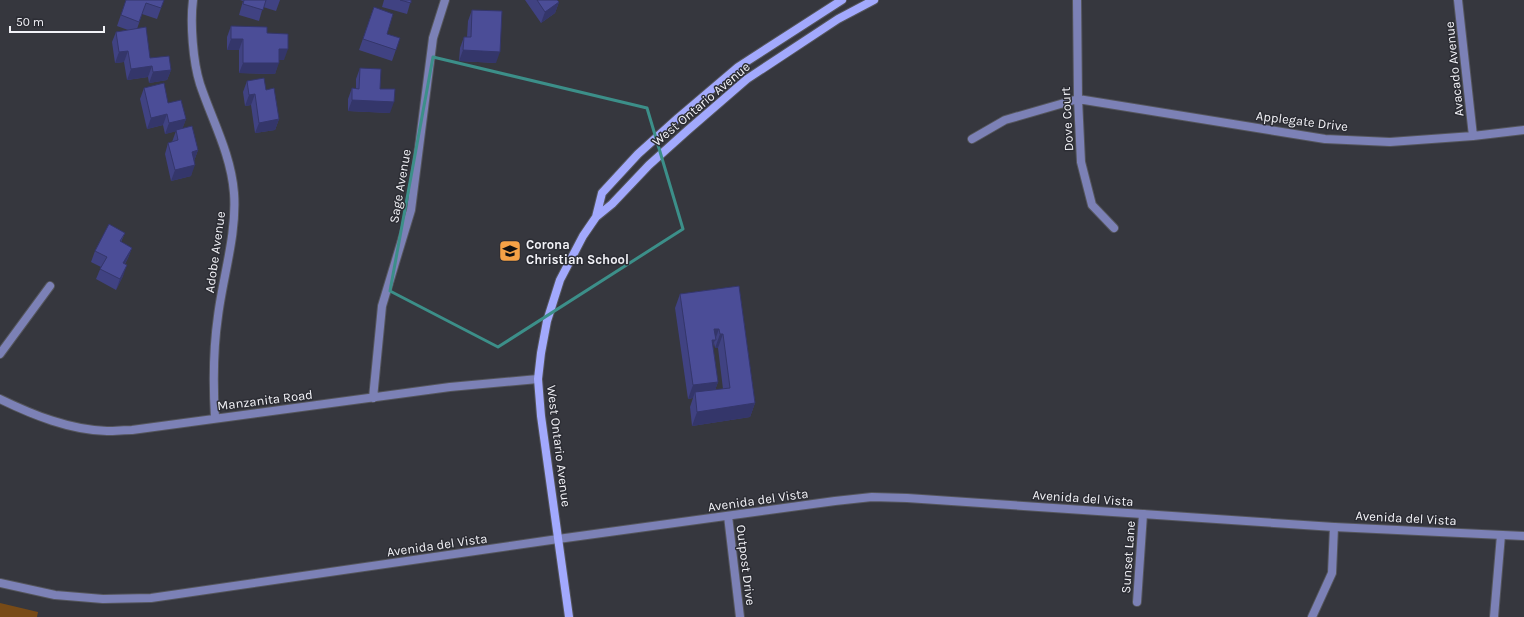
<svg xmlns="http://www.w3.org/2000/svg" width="1524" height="617" font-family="Karla,sans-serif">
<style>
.green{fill:#784b17}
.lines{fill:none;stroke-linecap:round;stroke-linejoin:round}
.minor-casing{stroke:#54555c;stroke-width:10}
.tertiary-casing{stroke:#54555c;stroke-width:10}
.secondary-casing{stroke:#54555c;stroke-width:10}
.minor{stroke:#7c81b6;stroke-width:8}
.tertiary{stroke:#7c81b6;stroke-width:8}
.secondary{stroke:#a2a9fd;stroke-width:8}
.wall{fill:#404282;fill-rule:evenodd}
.shaded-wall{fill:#34366a}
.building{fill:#4b4d97;stroke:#34366a}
.marked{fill:none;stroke:#3c8f89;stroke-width:3;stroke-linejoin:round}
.labels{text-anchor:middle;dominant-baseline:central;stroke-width:3;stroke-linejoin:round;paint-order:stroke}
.street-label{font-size:13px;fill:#f2f2f7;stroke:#2c2d34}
.poi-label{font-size:13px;font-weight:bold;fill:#f2f2f7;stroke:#2c2d34;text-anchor:start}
</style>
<rect width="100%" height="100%" fill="#36373e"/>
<path class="green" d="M0,603l38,9 -1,5h-37z"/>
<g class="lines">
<g class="minor-casing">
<path id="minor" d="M193,0c-3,23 0,62 7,84 12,36 31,70 34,109 3,41 -11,83 -16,123 -5,34 -5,68 -3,102
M1077,0l1,99 3,63 11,43 22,23
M1458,0l15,136
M972,139l33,-19 73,-21 247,40 65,3 83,-6 51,-6
M0,354l50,-68
M373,398l9,-92 29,-96 22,-172 12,-38
M0,399c33,16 70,31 107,32 9,0 17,-1 25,-1l318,-43 88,-8
M728,516l12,101
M0,583l55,12 48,4 48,-1 407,-59
M1137,602l6,-88
M1312,617l20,-44 2,-46
M1494,617l7,-82"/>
</g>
<g class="tertiary-casing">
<path id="tertiary" d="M558,539l277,-38 37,-4 35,1 427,29 190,9"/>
</g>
<g class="secondary-casing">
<path id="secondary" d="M596,217l6,-24 36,-39 40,-36 60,-51 104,-67
M569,617l-28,-201 -3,-37 3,-26 6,-32 13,-41 23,-44 13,-19 16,-13 37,-39 39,-35 59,-51 91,-60 36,-19"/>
</g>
<use href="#minor" class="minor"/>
<use href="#tertiary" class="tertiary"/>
<use href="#secondary" class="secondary"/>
</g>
<path class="wall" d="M126,0h38l-7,19 -15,-5 -5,15 13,29 21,12 -4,10 -18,3 -1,-6 -21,3 -3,-18 -9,1 -3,-21 4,-10 12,-2 -11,-4z
M240,0h40l-4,11 -13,-4 -4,14 -20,-6 4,-14z
M384,0h27l-4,14 -25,-7z
M525,0h32l2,2 -4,11 -14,10z
M374,7l13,27 13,4 -8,23 -33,-11z
M472,10l24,53 -37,-2 1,-13 4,-11h3l1,-16z
M231,26l36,7 17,27h-5l-4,14 -36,-1v-23h-12v-13z
M360,68l20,21 10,24 -42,-2v-12l4,-11 4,1v-10z
M247,81l19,9 13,29 -4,11 -20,3 -4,-28 -6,1 -2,-14z
M144,88l24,15 18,16 -4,10 16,21 -4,11 -3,15 -20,5 -6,-27 3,-11 4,-1 4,-11 -11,3 -2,-9 -16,4 -7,-30z
M125,233l-4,9 11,6 -4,10 -3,6 -2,12 -7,14 -20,-11 5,-12 -10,-5 4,-11z
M739,286l16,117 -5,14 -58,9 -2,-19 3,-9 -5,1 -13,-91 5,-14zM714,343l1,5h3l5,41 -8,1 3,-8 -5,-35z"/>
<path class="shaded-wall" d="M559,2l-4,11 -14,10 4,-11z
M231,39h12l-4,11h-12z
M279,49h9l-4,11h-9z
M463,50l37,2 -4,11 -37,-2z
M128,51l-4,11 -9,1 4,-11z
M243,63h36l-4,11 -36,-1z
M152,66l-4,11 -21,3 4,-11z
M171,70l-4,10 -18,3 4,-11z
M255,94l-4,11 -6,1 4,-11z
M352,100l42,2 -4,11 -42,-2z
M167,114l-4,11 -16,4 4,-11z
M186,119l-4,11 -17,4 4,-11z
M279,119l-4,11 -20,3 4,-10z
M198,150l-4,11 -6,1 4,-10z
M195,165l-4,11 -20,5 4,-11z
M132,248l-4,10 -9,16 4,-11z
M127,265l-4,11 -7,14 4,-11z
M714,329h5l-9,25z
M720,334h3l-5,14h-3z
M718,382l-5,14 -18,-4 -2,6 -5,1 5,-14z
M755,403l-5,14 -58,9 5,-14z"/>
<path class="building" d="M126,0h38l-3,8 -15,-5 -7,19 -18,-7z
M244,0h22l-3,10 -20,-6z
M400,0h11v3z
M537,0h20l2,2 -14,10z
M374,7l19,7 -6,20 13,4 -4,12 -33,-11z
M472,10l30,1 -2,41 -37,-2 1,-13h7z
M231,26l36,1v6l21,1v15h-9v14h-36v-24h-12z
M146,27l4,31 19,-2 2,14 -18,2 -1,-6 -21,3 -3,-18 -9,1 -3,-20z
M360,68l21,1 -1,20h15l-1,13 -42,-2v-12l7,1z
M264,78l2,12 8,-2 5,31 -20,4 -4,-29 -6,1 -2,-14z
M164,83l4,20 13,-3 5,19 -17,4 -2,-9 -16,4 -7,-30z
M192,126l6,24 -6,2 3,13 -20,5 -7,-27 10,-3 -2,-10z
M109,224l16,9 -5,8 12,7 -9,15 4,2 -7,14 -20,-10 7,-12 -12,-6z
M739,286l16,117 -58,9 -2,-20 35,-4 -7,-54h-3l-1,-5h-5l2,11h-4l6,42 -25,3 -13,-91z"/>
<path class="marked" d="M433,57l214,51 36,121 -185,118 -108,-56z"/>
<defs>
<g id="school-square" transform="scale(1.15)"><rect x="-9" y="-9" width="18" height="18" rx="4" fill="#f5a246" stroke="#2c2d34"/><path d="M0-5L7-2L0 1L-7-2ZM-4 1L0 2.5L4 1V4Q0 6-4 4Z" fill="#111"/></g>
</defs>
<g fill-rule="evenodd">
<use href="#school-square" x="510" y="251"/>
</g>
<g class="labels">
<g class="street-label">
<text transform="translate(1454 69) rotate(-96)">Avacado Avenue</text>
<text transform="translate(701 104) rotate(-40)">West Ontario Avenue</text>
<text transform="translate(1067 119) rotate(-93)">Dove Court</text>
<text transform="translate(1302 121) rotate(7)">Applegate Drive</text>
<text transform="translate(400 186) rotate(-80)">Sage Avenue</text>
<text transform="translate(215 252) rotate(-82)">Adobe Avenue</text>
<text transform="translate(265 400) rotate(-7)">Manzanita Road</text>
<text transform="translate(559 446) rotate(83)">West Ontario Avenue</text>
<text transform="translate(1083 498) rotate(4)">Avenida del Vista</text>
<text transform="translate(758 500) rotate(-8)">Avenida del Vista</text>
<text transform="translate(1406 518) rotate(3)">Avenida del Vista</text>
<text transform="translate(437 545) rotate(-8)">Avenida del Vista</text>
<text transform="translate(1128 557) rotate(-86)">Sunset Lane</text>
<text transform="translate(746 565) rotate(83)">Outpost Drive</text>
</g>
<g class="poi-label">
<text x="526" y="244">Corona<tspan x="526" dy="15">Christian School</tspan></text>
</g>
</g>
<path d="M10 26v6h94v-6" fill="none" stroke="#f2f2f7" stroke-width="2"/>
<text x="16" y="26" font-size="12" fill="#f2f2f7" stroke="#2c2d34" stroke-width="3" paint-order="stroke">50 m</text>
</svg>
